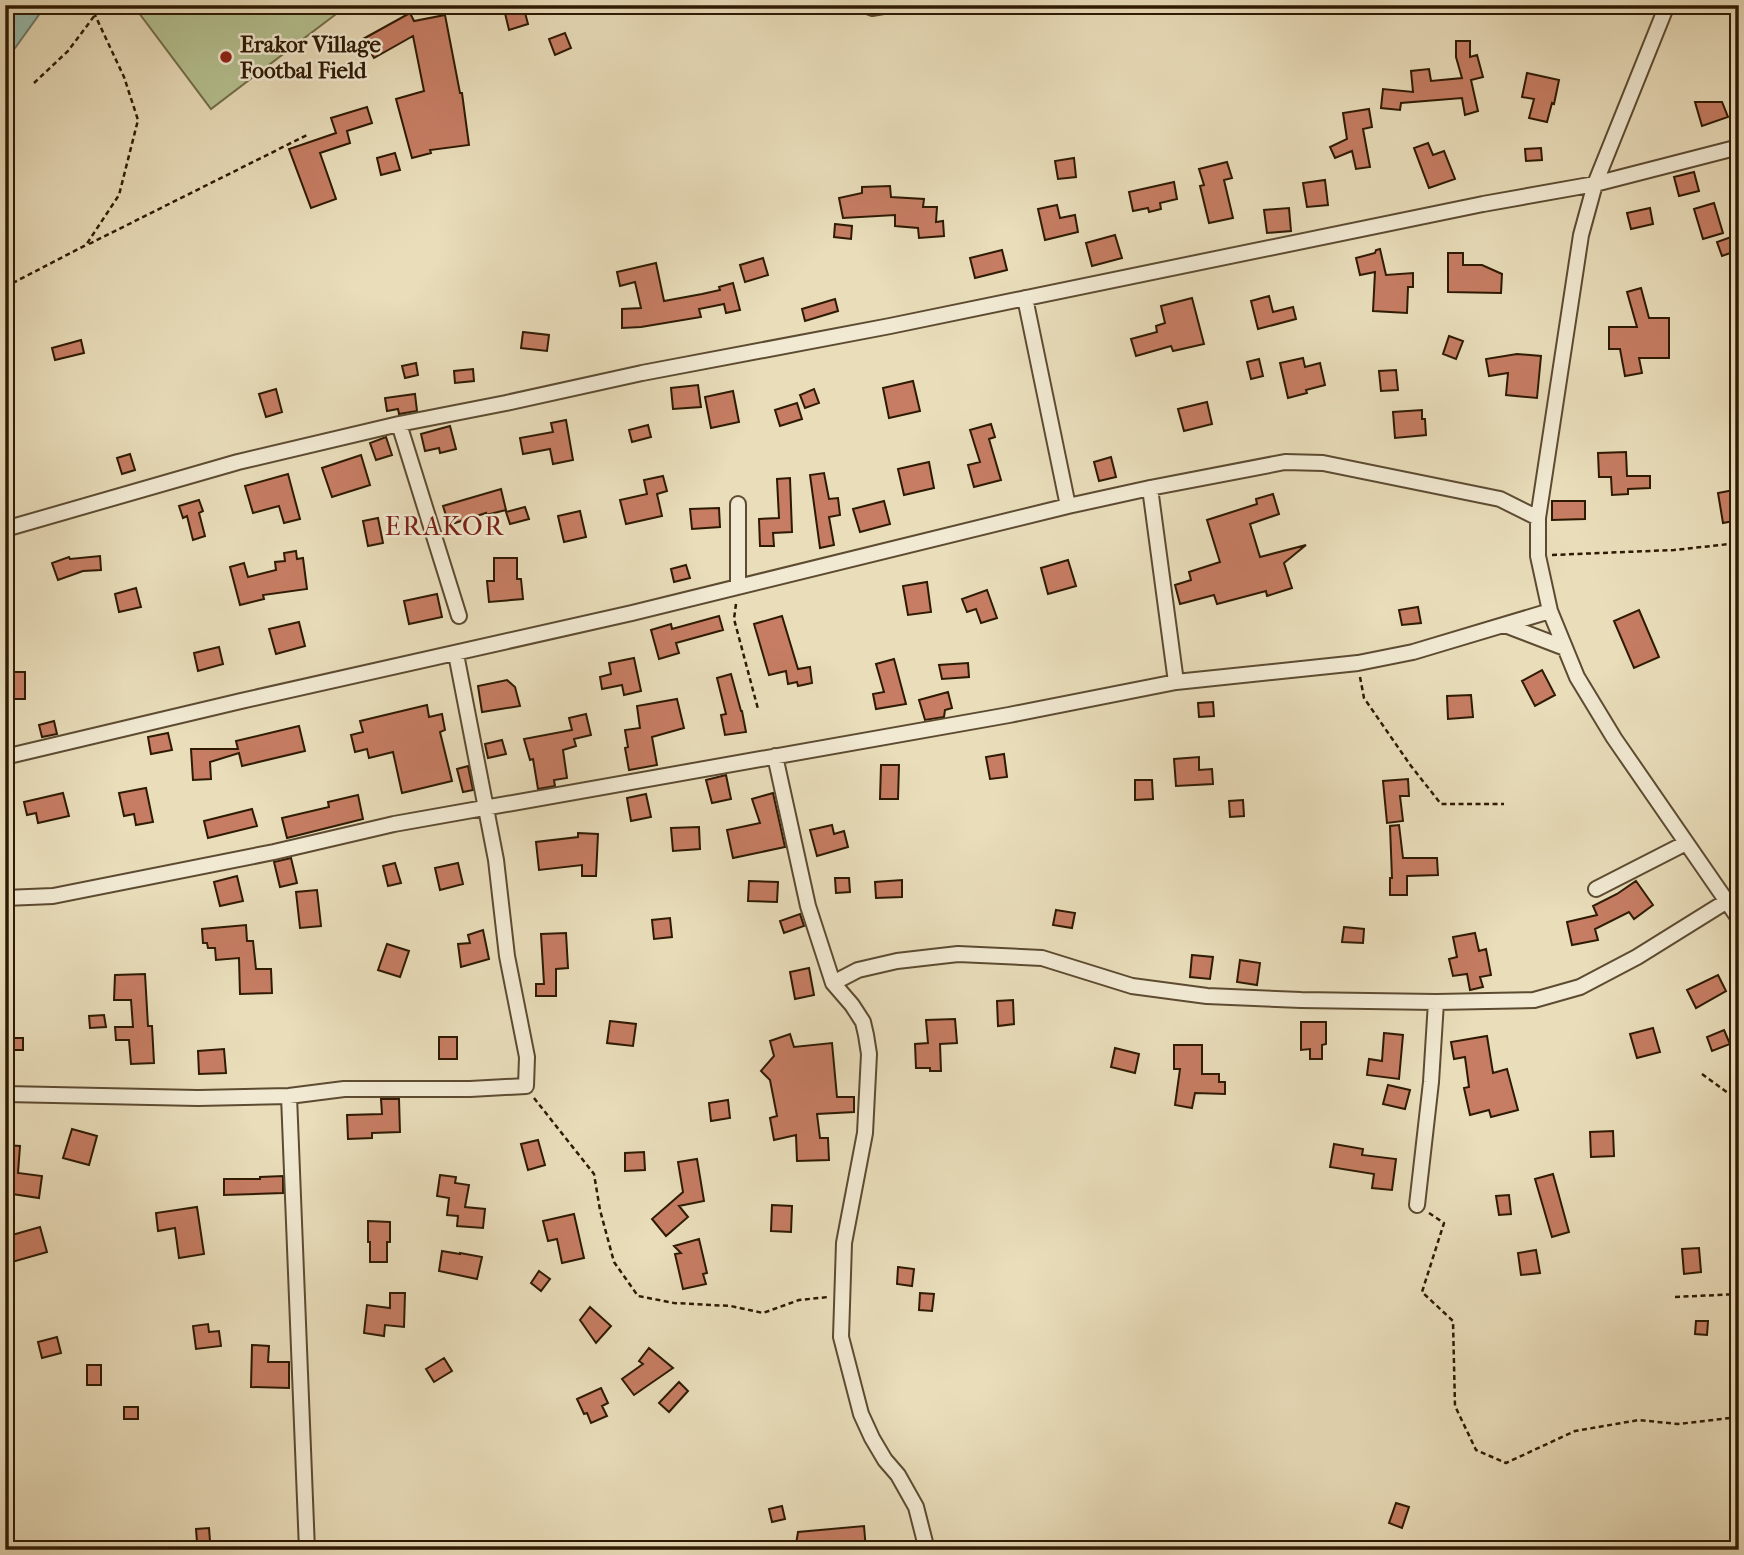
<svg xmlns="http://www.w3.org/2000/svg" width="1744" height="1555" font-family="'IM FELL French Canon',serif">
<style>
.green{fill:#b5c191;stroke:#726e4a;stroke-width:2}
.water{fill:#97bcaf;stroke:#6d7b6a;stroke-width:2}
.building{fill:#c67d63;stroke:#2e1a03;stroke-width:2}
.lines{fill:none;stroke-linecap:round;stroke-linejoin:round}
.street-casing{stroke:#5d4b31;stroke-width:18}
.path{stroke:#2e1a03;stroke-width:2.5;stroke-dasharray:5 3.5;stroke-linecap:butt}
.street{stroke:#f1e9d2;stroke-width:14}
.poi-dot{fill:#8f2418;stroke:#f1e9d2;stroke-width:2.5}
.labels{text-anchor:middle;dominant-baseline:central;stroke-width:5;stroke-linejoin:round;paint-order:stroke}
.poi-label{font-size:23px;font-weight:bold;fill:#2e1a03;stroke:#f1e9d2;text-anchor:start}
.quarter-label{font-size:26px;letter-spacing:2px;fill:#7a1f14;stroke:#f1e9d2}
</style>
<rect width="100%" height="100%" fill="#e9ddba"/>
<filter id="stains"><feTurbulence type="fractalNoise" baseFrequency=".00286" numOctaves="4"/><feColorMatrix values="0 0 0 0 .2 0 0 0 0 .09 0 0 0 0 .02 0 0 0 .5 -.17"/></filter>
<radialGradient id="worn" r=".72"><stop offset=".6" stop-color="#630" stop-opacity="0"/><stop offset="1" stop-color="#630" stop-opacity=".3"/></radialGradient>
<path class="green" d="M133,5h215l-137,104z"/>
<path class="water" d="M5,5h41l-41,57z"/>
<path class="building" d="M503,5h20l5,19 -19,6z
M410,13l4,8 31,-6 15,78h2l7,52 -39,5 1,3 -19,5 -16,-59 28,-8 -11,-55 -39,22 -11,-19z
M565,33l6,15 -16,7 -6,-16z
M1456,41h14v16l7,-2 6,22 -12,3 7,31 -13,4 -3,-17 -61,5 -1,7 -19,-2 2,-19 30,3 -2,-21 18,-2 2,12 31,-3 -6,-21z
M1527,73l32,7 -5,24 -2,-1 -5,19 -18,-4 5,-19 -12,-2z
M1695,102h27l6,15 -26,9z
M367,107l5,16 -25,8 3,12 -30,10 16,46 -25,9 -22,-59 47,-16 -5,-15z
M1369,109l3,18 -9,2 7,38 -14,2 -4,-18 -17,7 -5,-11 17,-8 -4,-26z
M1428,143l5,12 11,-4 11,28 -26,9 -15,-40z
M1541,148l1,12 -16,1 -1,-12z
M395,153l5,17 -19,5 -4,-17z
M1074,158l2,19 -18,2 -3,-18z
M1227,162l5,16 -8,2 9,38 -24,5 -9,-37 4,-1 -5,-16z
M1694,172l5,19 -20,5 -5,-19z
M1325,180l3,25 -21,2 -4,-24z
M1174,182l3,17 -17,4 1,6 -12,3 -1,-4 -15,3 -4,-19z
M890,186l1,11 33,2 -1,8h14l-1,15 7,-1 1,15 -25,2 -1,-10 -23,-2v-11l-52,3 -4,-20 23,-5v-6z
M1714,203l9,30 -20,6 -9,-30z
M1057,205l3,13 15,-3 3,17 -33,8 -7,-31z
M1289,208l2,23 -24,2 -3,-23z
M1650,208l3,16 -22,5 -4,-16z
M835,224l17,2 -1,13 -17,-2z
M1115,235l7,23 -30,8 -6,-23z
M1731,237l5,14 -14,5 -5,-14z
M1380,249l6,26 27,-2v14h-5l-1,26 -34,-2 2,-39 -15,3 -4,-17 19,-5 1,-3z
M1002,250l5,20 -32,8 -5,-20z
M1448,253h15v12h19l20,9 -1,19 -53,-1z
M763,258l5,17 -23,7 -5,-17z
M656,263l8,38 38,-7 18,-4 -1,-3 14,-4 7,27 -14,3 -2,-9 -25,5 2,8 -60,10 -19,1v-19l19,-1 -6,-26 -15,4 -3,-14z
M1641,288l8,30h20v40h-30l3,15 -17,3 -5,-27h-11v-22h28l-10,-35z
M1269,296l4,16 20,-5 3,12 -38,10 -7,-28z
M1192,298l12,46 -31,7 -2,-5 -35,10 -5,-17 26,-7 -1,-6 9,-3 -4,-17z
M835,299l3,12 -33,10 -3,-12z
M523,332l26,3 -2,16 -26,-3z
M1449,336l14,5 -7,18 -13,-5z
M81,340l3,13 -29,7 -3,-12z
M1517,354l24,2 -4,42 -31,-3 2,-22 -19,3 -3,-17z
M1303,358l2,9 15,-4 5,22 -19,5 1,3 -19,5 -8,-35z
M1259,359l4,17 -12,3 -4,-17z
M416,363l2,12 -13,3 -3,-12z
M473,369l1,12 -19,2 -1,-12z
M1396,370l2,20 -17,1 -2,-20z
M913,381l7,30 -31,7 -6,-30z
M698,385l3,22 -28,2 -2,-21z
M276,389l6,23 -16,5 -7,-23z
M814,389l5,14 -14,5 -5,-13z
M733,391l6,31 -28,6 -6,-31z
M415,394l2,17 -18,3 -1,-5 -11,2 -2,-13z
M1207,402l5,22 -28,7 -6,-22z
M797,403l5,16 -22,7 -5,-16z
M1422,410v9h3l1,16 -31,3 -2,-26z
M566,420l7,40 -20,4 -3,-15 -27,5 -3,-16 33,-6 -2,-9z
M991,424l4,13 -6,2 12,41 -27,7 -6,-22 12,-3 -10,-32z
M648,425l3,12 -19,5 -3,-12z
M450,426l6,23 -16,4 -1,-5 -14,3 -4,-17z
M386,437l6,18 -16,5 -6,-17z
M1626,452l1,24h23v12l-22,1v5l-16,1 -1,-18h-12l-1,-24z
M130,454l5,16 -13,4 -5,-16z
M361,455l9,30 -38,12 -10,-29z
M1111,457l5,20 -17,4 -5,-19z
M929,462l5,26 -30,7 -6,-26z
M824,473l5,26 9,-1 2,17 -11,2 5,28 -14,3 -10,-73z
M288,474l12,45 -16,4 -5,-17 -26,7 -8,-27z
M663,476l4,15 -10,3 5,22 -36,8 -6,-24 27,-6 -3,-14z
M790,478l2,54 -19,1 1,13h-14l-1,-27 20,-1 -2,-39z
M501,489l5,21 -20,5v-2l-37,12 -6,-19z
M1739,489v31l-16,3 -5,-30z
M1273,494l6,20 -29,10 10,33 46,-12 -22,18 8,25 -25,8 -1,-5 -49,13 -3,-9 -34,9 -5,-19 16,-5 -2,-8 31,-10 -13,-42 50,-16 -1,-5z
M199,500l4,11 -4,2 6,23 -12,4 -6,-24 -4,2 -4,-12z
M884,501l6,23 -30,8 -7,-23z
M1552,501h33v18l-33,1z
M525,507l4,12 -19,5 -4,-12z
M719,508l1,19 -28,2 -2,-20z
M580,511l6,26 -22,5 -6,-26z
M378,518l5,25 -15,3 -5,-25z
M296,551l1,8 6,-1 4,31 -44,6 1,4 -24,6 -10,-38 14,-4 4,14 28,-7 -1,-8 10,-1 -1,-8z
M100,556l1,14 -18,1 -25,9 -6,-17 17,-6 1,2z
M494,558h23v21h4l2,20 -34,3 -2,-21h7z
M1068,560l8,26 -28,8 -7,-26z
M686,565l4,13 -16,4 -3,-13z
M927,582l4,30 -23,3 -5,-29z
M136,588l5,19 -22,5 -4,-18z
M987,590l10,28 -16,5 -5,-14 -9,3 -5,-13z
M437,594l5,23 -33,7 -5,-23z
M1418,607l3,16 -19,2 -3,-15z
M1639,610l20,47 -25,11 -20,-47z
M719,616l4,14 -47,13 3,10 -20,6 -8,-29 20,-6 1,5z
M782,616l16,53 12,-2 2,16 -14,3 -1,-4 -9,2 -2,-13 -17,4 -15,-51z
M299,622l6,24 -29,8 -7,-25z
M219,647l4,17 -25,7 -4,-18z
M634,658l7,33 -17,4 -2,-10 -20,4 -2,-12 11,-3 -2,-11z
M894,659l12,45 -30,5 -3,-15 11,-2 -8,-28z
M968,663l1,14 -27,2 -3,-14z
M1542,670l13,25 -20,11 -13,-25z
M5,672h20v27h-20z
M731,674l10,37h1l4,21 -21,3 -4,-20 5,-1 -9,-36z
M507,680l8,7 5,19 -38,6 -4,-26z
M948,692l4,16 -7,2 -1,7 -19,3 -6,-20z
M1471,695l2,22 -25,2 -1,-23z
M677,699l7,29 -32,9 5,28 -28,5 -4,-22 3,-1 -3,-17 15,-2 -3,-22z
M1213,702l1,14 -15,1 -1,-14z
M427,705l2,12 13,-3 3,16 -5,2 12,49 -50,12 -9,-41 -24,6 -2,-9 -12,3 -4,-17 12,-3 -3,-11z
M586,714l5,21 -17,4 2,7 -13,4 4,28 -13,2 1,6 -17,3 -5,-30 -3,1 -6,-21 48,-9 -3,-12z
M54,721l3,13 -15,3 -3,-12z
M299,726l6,25 -63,15 -3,-13 -29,9 1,17 -18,1 -2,-31h47l-2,-8z
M168,733l4,17 -21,4 -3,-17z
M502,740l4,14 -18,4 -3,-14z
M1004,754l3,23 -17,2 -4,-22z
M1199,757v13l13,-1 1,15 -37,2 -2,-27z
M881,765h18l-1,34h-18z
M468,766l5,24 -10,2 -6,-23z
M726,775l5,24 -19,4 -6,-23z
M1408,779l1,17h-9l3,25 -16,2 -4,-42z
M1135,780h17l1,19 -18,1z
M146,788l7,34 -17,3 -2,-11 -10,2 -5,-23z
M63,793l6,23 -31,7 -2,-10 -9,2 -3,-13z
M773,793l12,54 -52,11 -6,-28 33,-7 -8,-24z
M646,794l5,23 -20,4 -4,-23z
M358,795l5,24 -76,19 -5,-20 47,-11 -1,-5z
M1243,800l1,16 -14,1 -1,-16z
M252,809l5,17 -49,12 -4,-17z
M832,825l2,9 10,-3 4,16 -31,9 -7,-26z
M1399,825l4,33h34l1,17 -31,1v19h-17v-17h2l-2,-52z
M699,827l1,22 -27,2 -2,-23z
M578,833l20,1 -2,42h-14v-11l-43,5 -3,-28 42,-5z
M291,858l6,25 -17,4 -6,-25z
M395,863l6,20 -13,3 -5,-20z
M458,863l5,21 -23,6 -5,-22z
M237,876l6,25 -23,5 -6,-24z
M835,878h14l1,14 -14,1z
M902,880v17l-26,1 -1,-16z
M749,881l29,1 -1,20 -29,-1z
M1636,881l17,24 -19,14 -5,-7 -34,17 3,11 -26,5 -5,-23 30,-7 -4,-9 24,-12z
M317,890l4,36 -21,2 -4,-36z
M1056,910l19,3 -3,15 -19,-3z
M800,914l4,12 -20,7 -4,-12z
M670,918l2,19 -18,2 -2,-19z
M246,925l1,16h6l3,28h15l1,24 -32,1 -1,-36 -23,2 -1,-12h-7l-1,-5h-4l-1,-14z
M1344,927l20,2 -1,14 -21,-1z
M483,930l6,29 -28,8 -3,-23 12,-1 -2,-8z
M566,933l2,35 -12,1v27h-20v-12h8l-3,-50z
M1475,933l4,18 7,-2 5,26 -11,2 3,10 -13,3 -3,-16 -14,2 -4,-17 8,-2 -4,-20z
M387,944l22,7 -9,26 -22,-7z
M1192,955l21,2 -3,22 -20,-2z
M1240,960l20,3 -3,22 -20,-3z
M809,968l5,27 -19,4 -5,-27z
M145,974l3,52h4l2,37 -23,1 -2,-24h-13l-1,-13h18l-2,-27h-17l1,-25z
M1718,975l8,16 -30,17 -9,-18z
M1013,1000l1,24 -16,2 -1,-25z
M104,1015l2,12 -16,1 -1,-12z
M955,1019l2,24 -17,1 1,27h-11v-3h-14l-1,-24 13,-1 -2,-23z
M610,1021l26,3 -3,22 -26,-3z
M1301,1022h25v22l-4,1v14h-12v-10l-9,1z
M1653,1028l7,24 -23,6 -7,-24z
M1724,1030l6,14 -18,7 -5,-14z
M1384,1033l19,2 -4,44 -32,-4 2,-16 13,2z
M790,1034l4,13 38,-4 5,54h17v15l-37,2 3,24h8l1,22 -32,1 -1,-26 -22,5 -4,-22 7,-2 -7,-36 -9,-9 13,-15 -4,-15z
M1487,1036l6,37 14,-4 11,41 -27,7 -2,-7 -19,5 -6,-27 5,-1 -4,-30 -11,2 -3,-17z
M439,1037h18v22h-18z
M9,1038h14v12h-15z
M1174,1045h28v29h17v8h6v12l-30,-1 -3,15 -17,-3 5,-36h-6z
M1115,1048l24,6 -4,19 -24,-6z
M224,1049l2,24 -27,1 -1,-23z
M1388,1085l22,5 -5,19 -22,-5z
M381,1099h18l1,33 -28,1v5l-24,1 -1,-24 35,-1z
M728,1100l2,18 -19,3 -2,-18z
M72,1129l25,7 -8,29 -26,-7z
M1613,1131l1,25 -23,1 -1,-25z
M538,1140l7,25 -17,5 -7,-26z
M1334,1144l29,5 -1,6 34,4 -4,31 -20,-2 2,-14 -44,-7z
M5,1145l15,1 -2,27 24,3 -3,22 -34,-5z
M644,1152l1,18 -20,1v-18z
M697,1159l7,42 -25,5 9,11 -22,19 -14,-17 31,-27 -5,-30z
M1553,1174l16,58 -17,5 -17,-58z
M440,1175l16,2 -1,6 14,2 -4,22 20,2 -2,19 -26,-2 1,-10 -11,-1 2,-17 -12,-2z
M283,1176v17l-59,2v-16h36v-2z
M1509,1195l2,19 -12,1 -3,-19z
M772,1205l20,1 -1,26 -20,-1z
M197,1207l7,47 -25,4 -4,-30 -17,3 -2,-18z
M574,1214l10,44 -22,5 -5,-24 -9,2 -5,-20z
M368,1221l22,1v20h-3v20h-17v-20h-2z
M40,1227l7,25 -42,12v-27z
M699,1239l8,34 -4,1 3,10 -23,5 -8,-35 6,-1 -7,-7z
M1699,1248l2,24 -17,2 -2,-25z
M1536,1250l4,23 -19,2 -3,-22z
M442,1251l18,3v-1l22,4 -5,22 -38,-8z
M898,1267l16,2 -2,17 -15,-2z
M539,1271l11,8 -9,12 -10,-8z
M390,1293h15l-1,34 -19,-2 -1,11 -20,-3 3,-28 23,3z
M920,1293l14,1 -2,17 -13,-1z
M590,1307l21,19 -15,17 -16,-23z
M1696,1321h12l-1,14 -12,-1z
M208,1324l1,8 10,-1 2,15 -25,3 -3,-23z
M57,1337l4,16 -19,5 -4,-16z
M252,1345l17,1 -1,16h21v26l-38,-1z
M649,1348l24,20 -39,27 -12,-16 21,-15 -4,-3z
M444,1358l8,13 -18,11 -8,-13z
M87,1365h14v20h-14z
M679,1382l9,9 -19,21 -10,-9z
M601,1388l7,15 -6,3 5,10 -16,7 -4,-10 -3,1 -7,-15z
M124,1407h14v12h-14z
M1396,1503l13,4 -7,21 -13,-5z
M782,1506l3,13 -13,3 -3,-13z
M864,1526l2,24h-52l-18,-6 2,-12z
M209,1528l1,13 -13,1 -1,-13z"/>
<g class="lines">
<g class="street-casing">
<path id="street" d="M865,5l8,3 17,-3
M1667,5l-72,179 -14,51 -43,283v38l12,55 27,66 37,61 125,181
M1025,298l43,208
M399,424l60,192
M1150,488l26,194
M5,529l233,-67 161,-38 107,-21 136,-30 248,-47 593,-122 112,-20 144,-37
M738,587v-83
M1505,625l60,23
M5,755h8l228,-54 391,-88 436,-107 82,-18 135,-26 38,1 177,36 38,19
M775,756l33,150 25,77 19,22 11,17 3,13 3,19 -4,79 -21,110 -3,94 20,77 11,24 13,22 13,15 18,32 11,43
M1596,889l90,-46
M5,898l48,-2 221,-44 120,-28 615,-109 167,-33 182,-19 55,-11 137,-41
M833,983l25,-13 39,-9 61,-7 84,4 90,28 75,10 94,4 135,2 98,-2 46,-13 57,-30 90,-56
M5,1094l193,4 91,-2 55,-7h126l56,-3 1,-29 -20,-101 -11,-96 -40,-206
M289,1096l18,454
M1417,1205l14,-123 5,-80"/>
</g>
<path class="path" d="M34,83l34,-32 27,-36
M89,244l220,-110
M5,287l81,-42 33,-50 19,-75 -14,-43 -29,-62 4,-10
M1552,555l122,-5 65,-7
M736,604l-2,15 24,90
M1360,677l4,21 47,68 30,38h63
M1702,1074l37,27
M534,1098l60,76 6,36 14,52 24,34 36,7 57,3 32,7 36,-13 29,-3
M1429,1213l15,10 -22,69 31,29 2,85 21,44 30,13 69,-32 64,-11 39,4 61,-7
M1675,1297l64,-3"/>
<use href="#street" class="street"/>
</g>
<circle class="poi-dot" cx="226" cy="57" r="7"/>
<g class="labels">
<g class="poi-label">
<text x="240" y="44">Erakor Village<tspan x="240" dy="26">Footbal Field</tspan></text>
</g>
<g class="quarter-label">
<text x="445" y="526">ERAKOR</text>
</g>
</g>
<rect width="1744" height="1555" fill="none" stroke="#e9ddba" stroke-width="28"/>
<rect x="7" y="7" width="1730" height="1541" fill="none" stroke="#2e1a03" stroke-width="3.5"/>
<rect x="14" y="14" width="1716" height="1527" fill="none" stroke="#2e1a03" stroke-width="2"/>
<rect width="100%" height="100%" filter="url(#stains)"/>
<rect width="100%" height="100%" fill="url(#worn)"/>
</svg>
